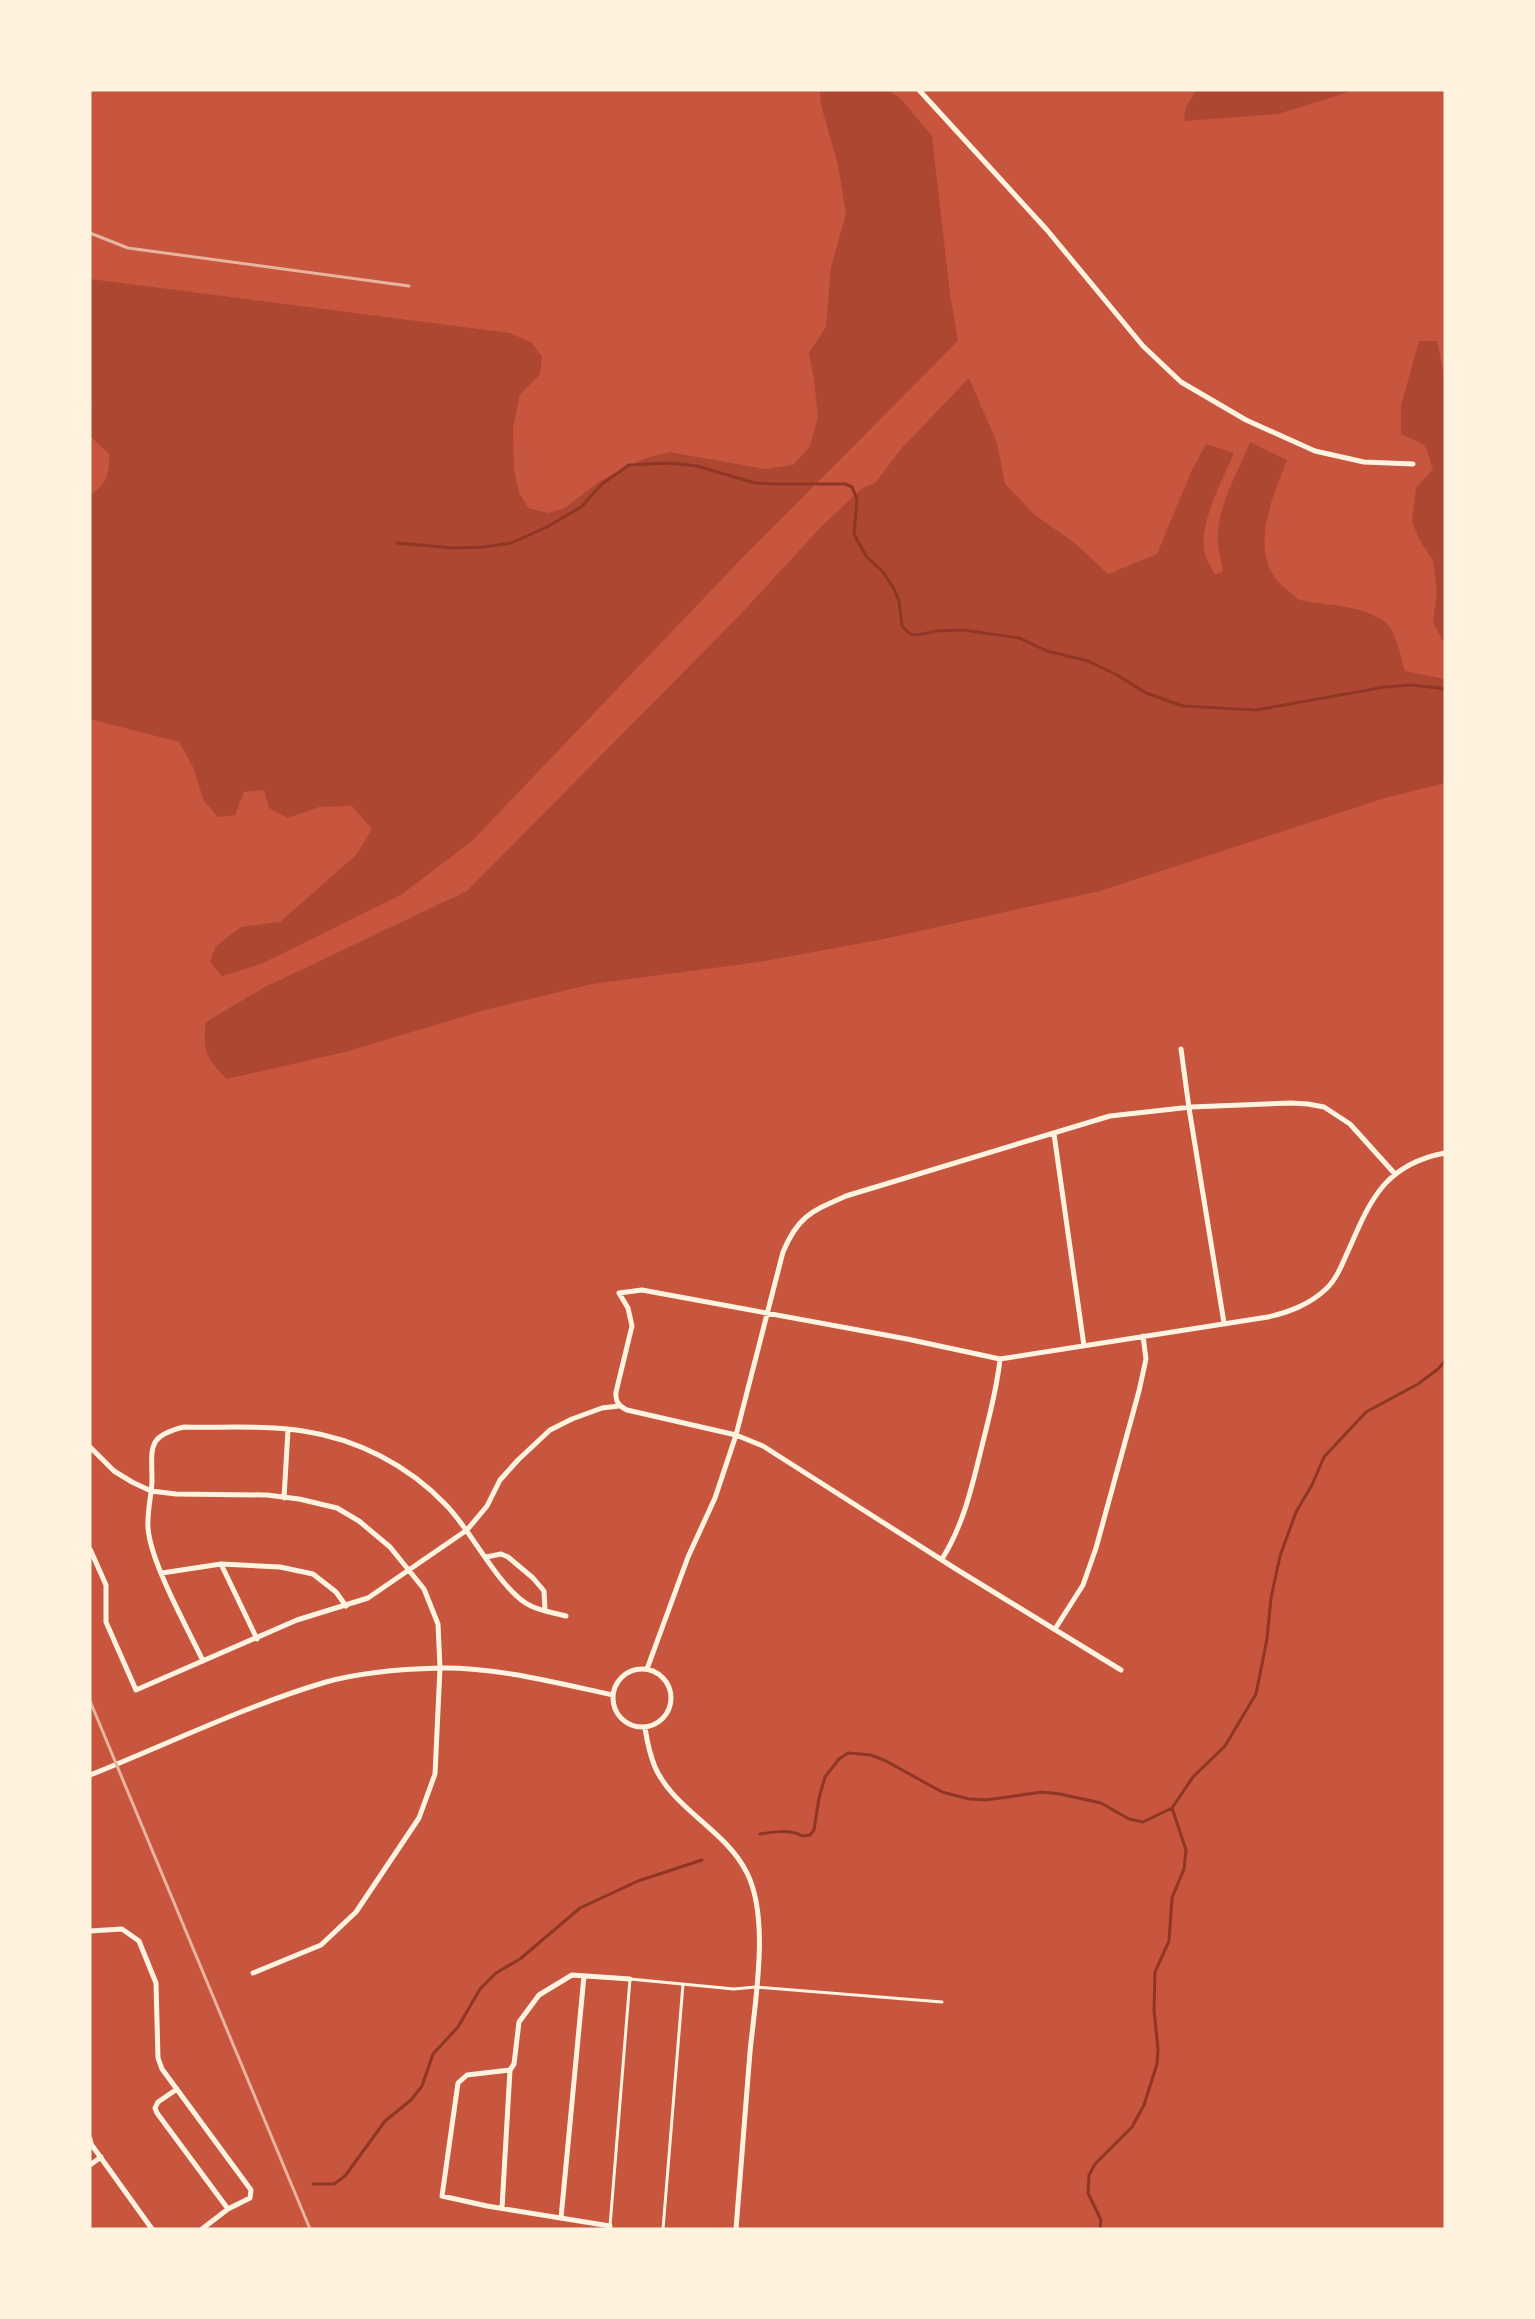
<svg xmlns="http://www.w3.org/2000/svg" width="1535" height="2319" font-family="'DM Sans',sans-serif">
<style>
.green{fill:#ae4732}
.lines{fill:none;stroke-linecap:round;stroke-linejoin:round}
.stream{stroke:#8f3625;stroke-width:3}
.service{stroke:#fff3e0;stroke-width:3}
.minor{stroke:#fff3e0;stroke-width:5}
.rail{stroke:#e9b49f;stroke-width:3}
</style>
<rect width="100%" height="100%" fill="#c8553d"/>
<path class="green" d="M820,90h69l12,9 31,37 18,158 8,47 -212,213 -274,287 -71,54 -140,69 -39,12 -12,-14 6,-16 25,-19 39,-5 76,-67 16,-26 -20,-23 -33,1 -31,11 -19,-10 -5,-18 -20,2 -9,23 -17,2 -14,-16 -11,-34 -14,-25 -89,-23v-223c16,-13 20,-21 19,-42l-19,-18 2,-37h-2v-120l420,54 22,10 10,14 -2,17 -20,20 -7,34 1,42 5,22 9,16 20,5 17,-5 32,-25 46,-24 26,-7 96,17 28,-4 17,-19 8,-29 -4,-37 -5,-27 17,-26 5,-60 15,-53 -8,-49 -17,-60z
M1196,90h159l-77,24 -94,7 1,-12z
M1419,341h18l8,40v264l-12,-23 4,-30 -4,-31 -14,-22 -7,-18 4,-33 17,-19 -8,-24 -24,-11v-28z
M969,378l28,65 8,41 30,31 41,29 32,30 49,-20 35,-84 14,-26 28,9c-11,27 -37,72 -29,101 2,7 7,15 10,21l8,-3c-2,-14 -7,-28 -5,-42 3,-30 21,-60 32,-88l37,18c-15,38 -41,97 -2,128 6,5 12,12 19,13 27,5 57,4 80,20 12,8 17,37 21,50l40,8v104l-60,15 -285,93 -221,49 -120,22 -167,22 -107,26 -140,42 -118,27c-20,-20 -25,-28 -21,-57l59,-35 202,-96 271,-274 82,-89 41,-39 14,-6 26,-34z"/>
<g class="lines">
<path class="stream" d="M397,543l56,5 31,-1 27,-4 36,-16 34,-20 21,-23 27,-19 38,-2 30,3 58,17 19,1h71l7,3 5,12 -3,35 12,22 17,16 11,17 5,12 3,25 8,8 7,1 20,-4 26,-1 56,8 28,13 41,10 29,14 29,18 37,13 73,4 129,-23 27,-2 27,3 6,2
M760,1834c12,-2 31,-5 42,2l8,-1 4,-5 5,-32 6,-21 14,-18 9,-6 23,2 15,6 56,31 27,7 17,1 56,-8 18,2 41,9 28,16 14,3 29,-14 21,-31 32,-31 31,-52 11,-55 4,-41 9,-42 16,-44 16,-27 12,-28 42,-45 52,-28 20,-15 7,-8
M313,2184h21l11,-8 40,-55 26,-21 11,-14 11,-32 25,-27 22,-38 16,-16 24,-14 60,-51 58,-27 64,-21
M1100,2229l1,-9 -13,-27 1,-18 6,-11 37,-37 12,-22 13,-41 1,-15 -4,-39 1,-38 14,-31 3,-43 12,-29 2,-19 -14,-42"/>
<path class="service" d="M610,2226l20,-247 104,10 22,-2 186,15
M663,2229l20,-245"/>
<path class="minor" d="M919,90l128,140 96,116 38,36 65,38 69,31 49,11 49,2
M1181,1049l8,59 35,215
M1054,1134l30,212
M90,1447l24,24 18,11 19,9 25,3 91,1 32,4 38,9 22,13 31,26 34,42 14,35 2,44 -5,106 -16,44 -63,94 -35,33 -68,28
M284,1498l4,-68
M90,1549l16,36v37l30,68 161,-70 71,-22 99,-68 20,-24 13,-26 18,-20 32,-30 22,-11 30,-11 17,-2
M486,1557l15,-3 7,3 25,21 11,13 1,19
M942,1559c22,-35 30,-73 40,-113 7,-29 15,-57 18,-87
M221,1564l36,75
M162,1573l59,-9 59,3 33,7 23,18 10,14
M1055,1629l28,-44 13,-37 43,-157 7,-32 -3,-23
M203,1661c-16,-34 -52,-97 -55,-133 -1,-15 3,-31 4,-46 0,-34 -6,-46 32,-55 37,1 84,-2 119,4 54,8 105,34 143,74 26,26 54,86 85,101 10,5 24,7 35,10
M613 1698a29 29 0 1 1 58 0a29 29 0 1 1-58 0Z
M647,1669l41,-112 27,-59 21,-63 47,-183c15,-36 29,-41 63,-56l264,-80 81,-9 100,-4 17,1 16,3 26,17 45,50
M1121,1670l-165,-101 -193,-123 -27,-11 -109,-25c-8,-4 -12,-8 -11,-18l16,-66 -4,-18 -9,-15 23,-3 265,49 93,20 268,-42c21,-5 41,-12 58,-28 11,-10 17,-27 23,-40 22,-51 37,-85 96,-96
M645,1728c2,13 5,27 10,39 19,43 70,62 92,106 23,46 8,128 3,179 -5,59 -9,118 -14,177
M90,1775c78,-31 155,-69 236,-93 36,-10 76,-13 113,-14 58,-1 118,15 174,27
M90,1931l32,-2 17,12 17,42 2,75 4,11 89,121 -1,8 -22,11 -26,20
M510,2070l-43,5 -9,8 -16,113 45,10 123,20
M177,2089l-19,13 -3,6 2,5 71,96
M90,2139l1,5 61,85
M90,2165l11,-8
M502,2208l8,-138 4,-6 5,-42 20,-27 33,-20 58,4
M561,2218l23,-242"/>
<path class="rail" d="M90,233l38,15 281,38
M90,1701l220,528"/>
</g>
<rect width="1535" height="2319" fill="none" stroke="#fff3e0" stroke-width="183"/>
</svg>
